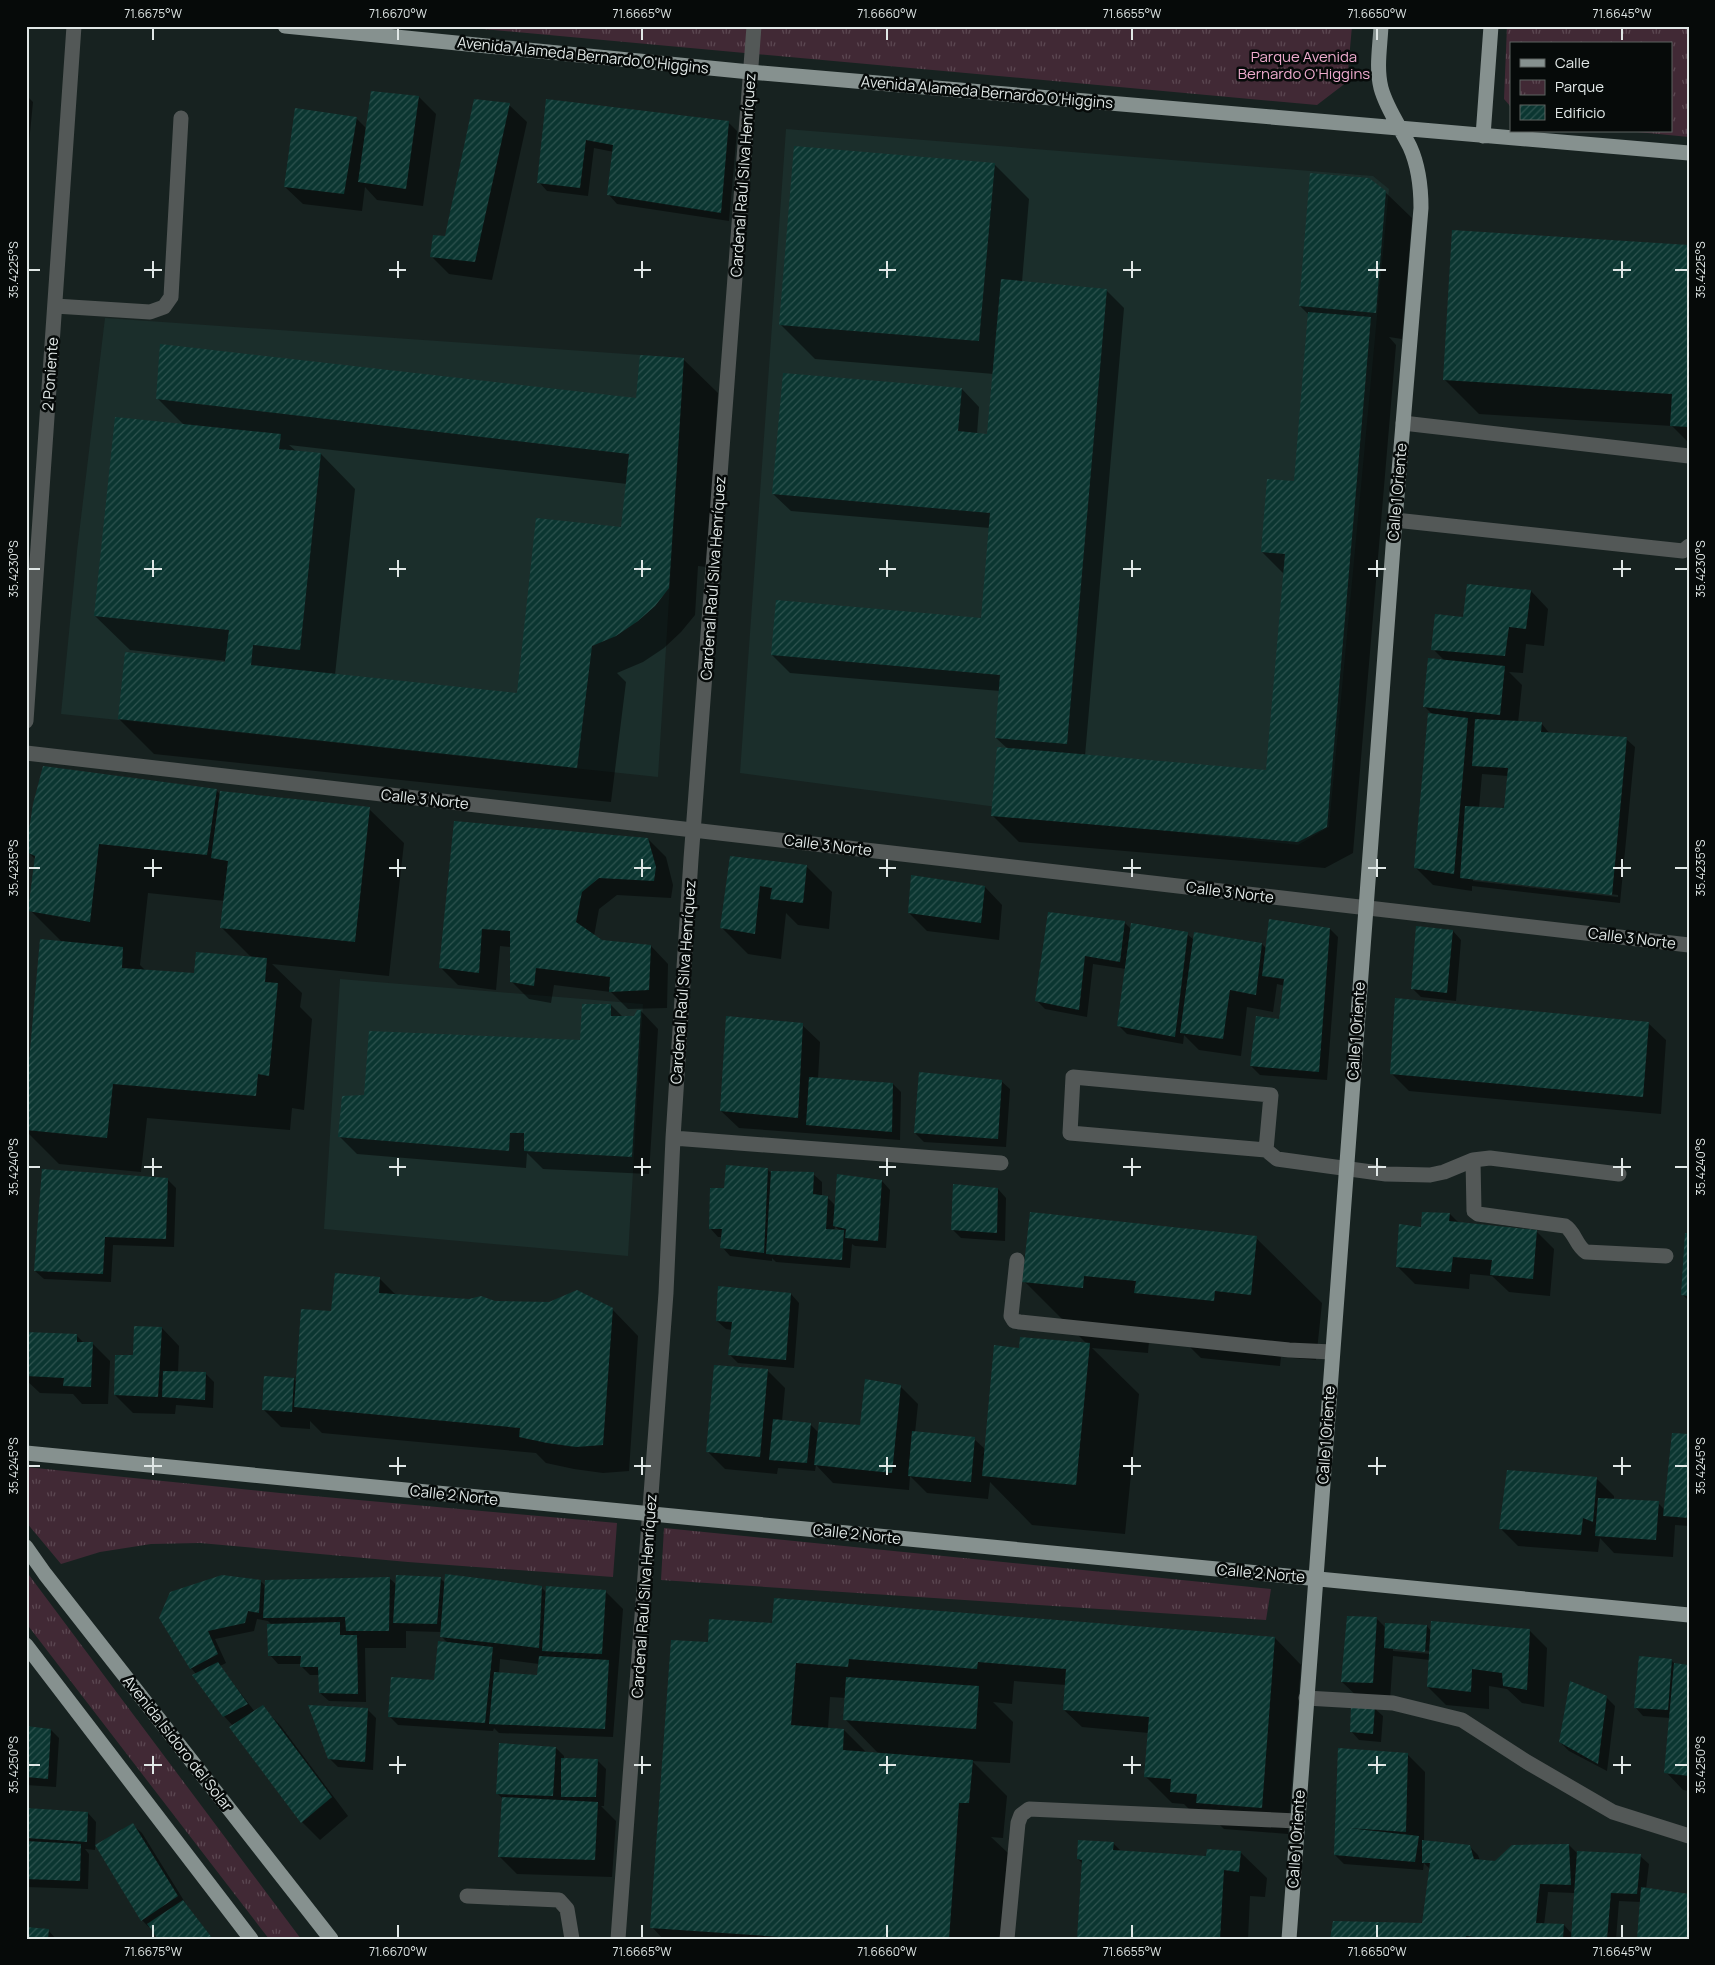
<svg xmlns="http://www.w3.org/2000/svg" width="1715" height="1965" font-family="Manrope,sans-serif">
<style>
.built{fill:#1b2e2b}
.park{fill:url(#park-tufts)}
.shadow{fill:#0007;fill-rule:evenodd}
.building{fill:url(#building-hatch)}
.lines{fill:none;stroke-linecap:round;stroke-linejoin:round}
.minor{stroke:#535857;stroke-width:15}
.major{stroke:#86918f;stroke-width:15}
.ticks{fill:none;stroke:#e0e7e6;stroke-width:2}
.labels{text-anchor:middle;dominant-baseline:central;stroke-width:5;stroke-linejoin:round;paint-order:stroke}
.street-label{font-size:15px;fill:#e0e7e6;stroke:#060a09}
.park-label{font-size:15px;fill:#eeabce;stroke:#060a09}
.neatline{fill:none;stroke:#e0e7e6;stroke-width:2}
.ticks-label{font-size:12px;text-anchor:middle;fill:#e0e7e6}
</style>
<defs>
<pattern id="park-tufts" width="24" height="20" patternUnits="userSpaceOnUse" patternTransform="scale(1.25)"><rect width="24" height="20" fill="#412935"/><path d="M3 7l-1-3M5 7V3M7 7l1-3M15 17l-1-3M17 17v-4M19 17l1-3" fill="none" stroke="#5c4852"/></pattern>
<pattern id="building-hatch" width="6" height="6" patternUnits="userSpaceOnUse" patternTransform="scale(1.25)"><rect width="6" height="6" fill="#0b3631"/><path d="M-1 1l2-2M0 6l6-6M5 7l2-2" fill="none" stroke="#2e534f"/></pattern>
</defs>
<rect width="100%" height="100%" fill="#172220"/>
<path class="built" d="M786,129l587,47 16,13 -60,638 -31,18 -301,-32v-6l-257,-34z
M105,318l579,40 -26,419 -597,-63 16,-163z
M340,979l303,25 -15,252 -304,-27z"/>
<path class="park" d="M449,26h903l-5,56 -30,23z
M1507,26h182v111l-62,-6h44v-87h-160v63l-7,-8z
M26,1467l254,26 337,30 -4,54 -205,-15 -208,-19 -49,1 -51,8 -39,12 -35,-42z
M664,1528l607,61 -5,31 -605,-40z
M26,1571l275,368h-32l-243,-316z"/>
<path class="shadow" d="M26,95l7,7 -7,72z
M419,97l17,17 -13,92 -46,-6 -12,-13 -3,24 -59,-7 -18,-17 71,-69 11,11z
M547,101l181,21 9,9 -8,90 -112,-17 -8,-9 5,-43 -20,-4 -6,48 -41,-5 -8,-9z
M509,105l18,17 -35,158 -43,-6 -17,-17 14,-19z
M994,164l35,35 -7,83 84,8 18,18 -39,448 182,16 17,-198 -22,-22 33,-69 14,-168 -9,-9 85,-114 27,26 -10,121 -13,-2 7,8 -43,508 -28,15 -306,-26 -27,-27 16,-66 -12,-11 4,-47 -210,-18 -18,-18 210,-36 8,-91 -199,-17 -18,-17 189,-105 17,18 -2,27 11,1 6,-61 -179,-15 -35,-35z
M1689,247v196l-17,-17 -193,-12 -35,-35z
M683,359l35,34 -11,174 -9,-1 -3,49 -14,17 -17,16 -21,14 -26,11 9,9 -15,120 -457,-48 -35,-35 107,-56 1,-2 -97,-11 -35,-34 89,-191 -27,-27 480,1zM289,445l338,39 -5,45 -104,166 -183,-20 20,-186 -34,-35 -25,-3z
M1531,591l17,18 -4,37 -18,-2 -3,29 -14,-1 13,13 -4,38 24,1 8,10 76,5 9,8 -15,156 -148,-17v5l-39,-6 -18,-18 18,-152 -9,-9 21,-45 -12,-12 31,-30zM1482,774l26,2 -3,33 -26,-1zM1473,878l145,17v2l-145,-16z
M44,768l173,23 4,4 148,14 35,34 -15,133 -117,-12 30,29 -2,14 12,12 -8,91 -12,-2 -2,22 -143,-12 -6,54 -82,-8 -33,-33v-22l36,-167 -32,-32 6,-50 -9,-9zM148,893l77,8 -3,27 29,29 -55,17 -50,-3 -6,-6z
M455,823l193,16 18,18 7,28 -2,13 -54,-3 -18,14 -5,27 8,5 49,5 17,18 -1,44 -39,1 -17,-17 -57,-7 -3,18 -22,-4 -18,-18v-34l-11,-1 -4,44 -38,-5 -18,-18z
M731,857l75,9 26,26 -3,37 -31,-4 -12,-12 -5,46 -33,-5 -26,-26z
M985,887l17,18 -3,35 -72,-9 -18,-18z
M1049,913l75,9 7,7 56,5 7,6 68,4 5,5 63,-20 8,8 -11,143 -67,-5 -9,-9 29,-46 5,-34 -8,-2 -4,28 -26,-5 -6,49 -42,-6 -15,-15 -1,9 -56,-10 -8,-8 7,-57 -33,-5 -6,53 -42,-8 -8,-8z
M1453,931l8,9 -5,61 -35,-4 -9,-9z
M611,1005l12,12h11l7,-6 17,18 -9,145 -106,-5 -16,-16 -1,15 -169,-14 -17,-17 26,-41 215,-55z
M1648,1023l18,17 -5,74 -252,-23 -18,-18z
M802,1025l18,17 -2,37 75,5 8,8 -1,48 -161,-12 -18,-17z
M1001,1081l9,8 -4,58 -82,-5 -9,-9z
M767,1169l5,5h41l9,8v15h5l9,9 46,-25 8,9 -4,58 -31,-2 -3,-2 -2,24 -74,-6 -4,-4v3l-42,-5 -8,-9v-10h-4l-8,-9 15,-38zM835,1226l5,5h-6z
M167,1179l9,9 -2,59 -61,-2 -2,37 -67,-3 -9,-8z
M998,1189l8,9 -1,43 -44,-3 -8,-8z
M1423,1213l27,1 9,9 77,8 18,18 -4,47 -41,-4 -17,-16 -22,-2 -1,15 -54,-5 -18,-18 25,-38z
M1689,1234v67l-7,-7z
M1256,1238l66,65 -6,57 -35,-3 -1,9 -79,-8 -13,-13 -39,-4 -1,12 -56,-5 47,46 -14,140 -93,-9 -42,-43 -2,17 -61,-6 -17,-17 -1,14 -76,-7 -17,-18 -1,6 -37,-3 -1,6 -52,-5 -18,-18 60,-81 18,18 -3,33 28,3 9,9 42,-7 39,-40 18,18 -3,29 59,6 12,11 34,-101 67,-5 -63,-63z
M379,1278l17,17 216,14 26,27 -9,135 -26,2 -29,-4 -28,-6 -10,-10 -214,-20 -12,-12v8l-29,-2 -18,-18 31,-30 3,4 35,-71z
M791,1294l8,9 -5,65 -56,-5 -9,-9 3,-24 -6,-1 -9,-8z
M162,1328l17,18 -1,27h27l9,9 -1,26 -37,-3 -1,9 -42,-1 -18,-18 19,-38z
M26,1333l50,2 8,8h8l18,18 -2,43h-26l-9,-10 -33,-1 -14,-13z
M1689,1436v90l-14,-1 -2,32 -59,-4 -14,-15 -2,14 -80,-6 -18,-18 96,-50 18,18v4l44,3 7,7z
M389,1578l8,7 44,-6 5,5 95,3 5,5 59,-1 18,18 -10,128 -114,-4 -5,-5 -1,3 -95,-6 -8,-8 46,-36 12,-38 -6,-6v-5l-36,-1v17h-41l1,54 -37,-1 -9,-8v-18h-10l-8,-8v-3h-24l-8,-9 2,-30 -4,-4 -11,-2 -3,12 -39,8 11,24 -6,3 35,46 7,-5 18,18 68,91 -28,24 -18,-18 -71,-95 2,-1 -9,-10 -28,-42 -5,-6 -30,-50 99,-37 6,5zM500,1659l39,5 -1,13 -39,-3z
M1376,1618l10,10 41,-2 4,5 98,-1 18,18 -3,59 -22,-4 -15,-14 -18,-3v23l-43,-4 -18,-18 2,-27 -37,-4 -3,44 -30,-1 -18,-17zM1393,1648l39,3v3l-39,-3z
M773,1625l502,13 26,27 -13,169 -64,-5 -10,-10 -16,-1 -14,-14 -12,-1 -26,-26 3,-44 -67,-6 -18,-17 2,-25 -52,-4 -2,23 -19,-2 20,20 -3,41 -38,-2 35,35 -4,42 -12,-1 17,16 -7,86h-338l-11,-12 57,-284zM830,1697l16,1 -1,21 34,35 -12,-1 -23,-23 -16,-1z
M1671,1660l5,5 13,1v125l-6,-1 -17,-18 4,-54 -27,-2 -8,-9z
M1606,1697l9,9 -8,65 -38,-20 -9,-9z
M1374,1708l9,8 -2,26 -22,-2 -8,-9z
M367,1709l9,9 -3,52 -35,-3 -9,-9z
M26,1727l25,3 8,8 -3,49 -30,-2z
M556,1748l8,8v3l33,1 9,9 -2,37h-3l15,15 -4,56 -95,-3 -18,-18 5,-56 -7,-7z
M1339,1749l68,5 18,18 -1,69 45,5 9,9 2,6 16,2 73,-18 9,9 62,2 9,8 -3,25 -5,13 -22,-1 -3,38h-285l92,-15 7,-55 -6,-6 -1,7 -79,-6 -9,-9zM1548,1892l27,1 -3,41 -8,-9h-20z
M26,1809l62,4 8,9 -1,28 -10,-1 4,5 -1,35 -62,-2z
M133,1825l9,8 44,71 27,35h-53l-18,-19z
M1113,1843l9,9 85,5 33,-5 27,26 -2,19 -15,-1 -2,43h-169l4,-75 -5,-5z
M48,1930l8,9h-30z"/>
<path class="building" d="M371,91l48,5 -13,93 -48,-7z
M474,99l36,4 -35,159 -45,-5 3,-22 12,1z
M546,99l183,22 -8,92 -114,-18 6,-50 -27,-5 -6,48 -43,-5z
M295,108l62,9 -13,77 -60,-7z
M794,146l201,17 -16,178 -200,-16z
M1310,173l59,5 17,13 -10,122 -77,-7z
M1452,230l237,15v182l-19,-1 2,-32 -229,-14z
M1001,279l106,10 -40,455 -72,-6 5,-63 -229,-20 5,-55 205,18 9,-105 -218,-19 11,-121 179,15 -4,43 29,3z
M1308,312l63,5 -44,510 -29,15 -307,-26 6,-69 269,23 19,-216 -24,-2 6,-73 27,2z
M160,344l476,54 4,-43 44,3 -15,230 -14,18 -17,15 -22,15 -24,10 -15,122 -459,-49 7,-67 100,10 4,-32 -135,-14 21,-199 166,17 -2,15 42,4 -21,197 -47,-5 -2,20 266,28 19,-175 85,9 8,-73 -473,-55z
M1467,584l64,6 -5,39 -17,-2 -4,29 -74,-6 4,-36 28,3z
M1428,658l77,8 -5,49 -77,-8z
M1428,713l40,5 -14,156 -40,-6z
M1475,719l67,3 -1,10 86,5 -15,158 -152,-17 5,-72 39,2 4,-40 -36,-2z
M43,766l174,23 -10,66 -108,-11 -9,78 -62,-11 7,-55 -9,-4v-2l7,-46z
M220,791l150,16 -15,135 -135,-14 8,-67 -17,-3z
M454,821l194,17 8,29 -2,14 -55,-3 -17,14 -6,30 26,18 49,5 -2,45 -40,2 1,-15 -74,-9 -2,18 -24,-4v-51l-28,-2 -3,44 -40,-5z
M730,856l77,9 -4,38 -33,-4 2,-11 -12,-2 -5,48 -35,-6z
M911,875l74,11 -4,37 -73,-10z
M1048,912l77,9 -5,41 -35,-6 -6,54 -44,-9z
M1269,919l61,9 -11,144 -69,-6 6,-50 23,3 5,-40 -22,-3z
M1131,923l57,9 -13,105 -58,-11z
M1416,926l37,4 -6,63 -36,-4z
M1194,932l68,11 -6,52 -26,-5 -7,49 -43,-6z
M40,939l83,8 -1,21 72,5 2,-21 71,6 -2,24 13,1 -9,93 -11,-2 -2,22 -143,-12 -6,54 -81,-8v-35z
M1395,998l254,24 -6,75 -253,-23z
M582,1004h29v12h23l3,-6h4l-9,147 -108,-6v-18h-14l-1,18 -171,-14 4,-41 22,-1 5,-64 211,9z
M726,1016l77,7 -5,95 -78,-7z
M919,1072l83,8 -4,59 -84,-6z
M809,1077l84,6 -1,49 -86,-7z
M726,1165l42,3 -4,85 -44,-5 2,-19h-13l1,-41h14z
M42,1169l126,9 -2,61 -61,-2 -2,37 -69,-3z
M771,1171l43,1 -1,22 15,2 -2,33 18,1 -2,30 -76,-6z
M837,1174l45,6 -4,61 -33,-3 1,-9 -13,-3z
M953,1184l45,4 -1,45 -46,-3z
M1030,1212l227,24 -6,59 -36,-4 -1,10 -80,-8 2,-12 -52,-5 -1,12 -61,-6z
M1422,1212l28,1 -1,8 88,9 -4,49 -43,-4 2,-15 -39,-3 -2,15 -55,-5 3,-43 22,3z
M1685,1233h4v63l-8,-1z
M335,1273l45,4 -1,16 90,6 12,-3 14,5 54,1 28,-12 36,18 -10,137 -27,2 -29,-4 -28,-6 1,-9 -226,-21 7,-98 30,2z
M718,1286l73,7 -5,67 -58,-5 4,-33 -16,-1z
M134,1326l28,1 -4,70 -44,-2 1,-40h18z
M26,1332l51,2v8h16l-2,45 -28,-1 1,-8 -38,-2z
M1020,1337l70,6 -14,142 -94,-9 12,-131 25,3z
M714,1365l54,4 -8,88 -54,-5z
M163,1371l43,1 -1,28 -43,-3z
M264,1376l30,2 -2,34 -30,-2z
M865,1379l36,6 -9,88 -78,-8 5,-43 41,3z
M773,1419l38,4 -4,40 -38,-3z
M912,1431l63,6 -4,45 -63,-6z
M1672,1433l17,1v84l-26,-2z
M1507,1470l90,7 -4,45 -10,-4 -2,17 -82,-6z
M1598,1498l61,3 -3,39 -61,-4z
M445,1574l97,12 -3,62 -99,-11z
M222,1575l39,5 -2,33 -11,-2 -3,12 -37,8 10,23 -28,15 -31,-51 11,-26z
M396,1575l45,2 -4,47 -44,-1z
M390,1577l-1,54h-43l-1,-14 -82,1 2,-38z
M546,1586l60,4 -4,64 -60,-3z
M774,1598l501,39 -13,171 -66,-5 1,-9 -27,-2 1,-13 -27,-2 5,-60 -86,-7 3,-41 -88,-7 -1,7 -128,-10 -1,8 -52,-4 -5,62 53,4 -1,21 130,10 -4,43h-10l-10,136h-139l-160,-11 21,-288 37,2 1,-23 63,4z
M1347,1616l30,1 -4,66 -32,-1z
M1431,1621l99,8 -3,61 -24,-4 -1,-13 -30,-4 -1,23 -44,-5z
M340,1622v13h17l1,59 -39,-1 -1,-26h-18l1,-11h-33l-1,-32z
M1385,1623l42,2 -2,27 -41,-4z
M438,1641l55,6 -8,76 -97,-6 3,-40 43,3z
M539,1656l70,4 -4,69 -116,-5 5,-52 43,3z
M1639,1656l33,3 -4,51 -34,-2z
M218,1662l30,42 -25,13 -31,-42z
M1674,1663l15,2v111l-25,-3z
M846,1677l133,9 -3,43 -133,-9z
M1570,1681l37,15 -9,68 -39,-22z
M263,1705l69,92 -31,26 -72,-96z
M308,1705l60,3 -3,54 -37,-3z
M1351,1706l24,1 -2,27 -23,-2z
M26,1726l25,3 -3,50 -22,-2z
M499,1743l57,4 -3,49 -57,-2z
M1338,1748l70,5 -2,79 -58,-4 71,8 -4,26 -81,-7z
M561,1758l37,1 -2,38h-35z
M502,1797l96,5 -3,58 -97,-3z
M26,1808l62,4 -1,30 -61,-4z
M133,1823l45,73 -37,25 -46,-76z
M1078,1840l36,2 -1,8 93,6 1,-7 34,2 -2,21 -15,-2 -4,69h-143l5,-79 -5,-1z
M1422,1840l48,5 4,14 21,2 17,-16 57,-1 2,41 -31,-1 -4,39 28,1 -1,15h-73l-24,-3 -1,3h-135l3,-18 89,2 8,-60h-8z
M26,1841l55,3 -1,37 -54,-2z
M1577,1851l64,3 -4,40 -26,-1 -4,46h-36z
M1641,1887l48,7v45h-52z
M183,1900l30,39h-55l-11,-15z
M26,1927l23,2 -1,10h-22z"/>
<g class="lines">
<path class="minor" d="M55,306l95,6 14,-5 7,-10 10,-179
M1403,423l286,33
M1395,520l288,31 6,-5
M26,721l48,-695
M26,753l1663,192
M673,1138l328,25
M1266,1150l5,-55 -198,-18 -3,56 196,17 11,9 109,15 44,1 14,-3 29,-12 17,-2 129,16
M1473,1160l1,51 4,3 87,12c10,6 11,20 21,26l80,4
M1017,1260l-6,56 3,5 6,1 269,28 43,2
M1306,1698l87,5 69,17 65,42 86,50 76,24
M467,1896l92,4 8,9 5,30
M618,1939l48,-646 7,-155 18,-279 63,-833
M1007,1939l11,-116 3,-8 8,-6 268,12"/>
<path class="major" d="M285,26l465,46 939,81
M1483,136l8,-110
M26,1453l1663,162
M26,1547l19,27 286,365
M26,1645l225,294
M1289,1939l106,-1419 26,-312c0,-21 -2,-41 -11,-61 -9,-19 -23,-37 -29,-59 -5,-20 -1,-41 0,-62"/>
</g>
<path class="ticks" d="M153,28v12M398,28v12M642,28v12M887,28v12M1132,28v12M1377,28v12M1622,28v12M153,261v17M398,261v17M642,261v17M887,261v17M1132,261v17M1377,261v17M1622,261v17M28,270h12M144,270h18M389,270h17M634,270h17M879,270h17M1123,270h18M1368,270h18M1613,270h18M1675,270h13M153,560v17M398,560v17M642,560v17M887,560v17M1132,560v17M1377,560v17M1622,560v17M28,569h12M144,569h18M389,569h17M634,569h17M879,569h17M1123,569h18M1368,569h18M1613,569h18M1675,569h13M153,859v18M398,859v18M642,859v18M887,859v18M1132,859v18M1377,859v18M1622,859v18M28,868h12M144,868h18M389,868h17M634,868h17M879,868h17M1123,868h18M1368,868h18M1613,868h18M1675,868h13M153,1158v18M398,1158v18M642,1158v18M887,1158v18M1132,1158v18M1377,1158v18M1622,1158v18M28,1167h12M144,1167h18M389,1167h17M634,1167h17M879,1167h17M1123,1167h18M1368,1167h18M1613,1167h18M1675,1167h13M153,1457v18M398,1457v18M642,1457v18M887,1457v18M1132,1457v18M1377,1457v18M1622,1457v18M28,1466h12M144,1466h18M389,1466h17M634,1466h17M879,1466h17M1123,1466h18M1368,1466h18M1613,1466h18M1675,1466h13M153,1756v18M398,1756v18M642,1756v18M887,1756v18M1132,1756v18M1377,1756v18M1622,1756v18M28,1765h12M144,1765h18M389,1765h17M634,1765h17M879,1765h17M1123,1765h18M1368,1765h18M1613,1765h18M1675,1765h13M153,1925v13M398,1925v13M642,1925v13M887,1925v13M1132,1925v13M1377,1925v13M1622,1925v13"/>
<g class="labels">
<g class="street-label">
<text transform="translate(583 55) rotate(6)">Avenida Alameda Bernardo O'Higgins</text>
<text transform="translate(987 92) rotate(5)">Avenida Alameda Bernardo O'Higgins</text>
<text transform="translate(743 175) rotate(-86)">Cardenal Raúl Silva Henríquez</text>
<text transform="translate(50 374) rotate(-86)">2 Poniente</text>
<text transform="translate(1397 492) rotate(-85)">Calle 1 Oriente</text>
<text transform="translate(713 578) rotate(-86)">Cardenal Raúl Silva Henríquez</text>
<text transform="translate(425 799) rotate(6)">Calle 3 Norte</text>
<text transform="translate(828 845) rotate(7)">Calle 3 Norte</text>
<text transform="translate(1230 892) rotate(7)">Calle 3 Norte</text>
<text transform="translate(1632 938) rotate(7)">Calle 3 Norte</text>
<text transform="translate(683 982) rotate(-86)">Cardenal Raúl Silva Henríquez</text>
<text transform="translate(1356 1031) rotate(-86)">Calle 1 Oriente</text>
<text transform="translate(1326 1435) rotate(-86)">Calle 1 Oriente</text>
<text transform="translate(454 1495) rotate(6)">Calle 2 Norte</text>
<text transform="translate(857 1534) rotate(6)">Calle 2 Norte</text>
<text transform="translate(1261 1573) rotate(5)">Calle 2 Norte</text>
<text transform="translate(644 1596) rotate(-86)">Cardenal Raúl Silva Henríquez</text>
<text transform="translate(178 1743) rotate(52)">Avenida Isidoro del Solar</text>
<text transform="translate(1296 1839) rotate(-86)">Calle 1 Oriente</text>
</g>
<g class="park-label">
<text x="1304" y="56">Parque Avenida<tspan x="1304" dy="17">Bernardo O'Higgins</tspan></text>
</g>
</g>
<rect width="1715" height="1965" fill="none" stroke="#060a09" stroke-width="55"/>
<rect x="1510" y="42" width="162" height="90" fill="#060a09" stroke="#5d6261"/>
<rect x="1520" y="59" width="25" height="8" fill="#86918f" stroke="#5d6261"/>
<text x="1555" y="68" font-size="15" fill="#e0e7e6">Calle</text>
<rect x="1520" y="80" width="25" height="15" fill="url(#park-tufts)" stroke="#5d6261"/>
<text x="1555" y="92" font-size="15" fill="#e0e7e6">Parque</text>
<rect x="1520" y="105" width="25" height="15" fill="url(#building-hatch)" stroke="#5d6261"/>
<text x="1555" y="118" font-size="15" fill="#e0e7e6">Edificio</text>
<rect x="28" y="28" width="1660" height="1910" class="neatline"/>
<g class="ticks-label">
<text x="153" y="18">71.6675°W</text>
<text x="398" y="18">71.6670°W</text>
<text x="642" y="18">71.6665°W</text>
<text x="887" y="18">71.6660°W</text>
<text x="1132" y="18">71.6655°W</text>
<text x="1377" y="18">71.6650°W</text>
<text x="1622" y="18">71.6645°W</text>
<text transform="translate(14 270) rotate(-90)" y="4">35.4225°S</text>
<text transform="translate(1701 270) rotate(-90)" y="4">35.4225°S</text>
<text transform="translate(14 569) rotate(-90)" y="4">35.4230°S</text>
<text transform="translate(1701 569) rotate(-90)" y="4">35.4230°S</text>
<text transform="translate(14 868) rotate(-90)" y="4">35.4235°S</text>
<text transform="translate(1701 868) rotate(-90)" y="4">35.4235°S</text>
<text transform="translate(14 1167) rotate(-90)" y="4">35.4240°S</text>
<text transform="translate(1701 1167) rotate(-90)" y="4">35.4240°S</text>
<text transform="translate(14 1466) rotate(-90)" y="4">35.4245°S</text>
<text transform="translate(1701 1466) rotate(-90)" y="4">35.4245°S</text>
<text transform="translate(14 1765) rotate(-90)" y="4">35.4250°S</text>
<text transform="translate(1701 1765) rotate(-90)" y="4">35.4250°S</text>
<text x="153" y="1956">71.6675°W</text>
<text x="398" y="1956">71.6670°W</text>
<text x="642" y="1956">71.6665°W</text>
<text x="887" y="1956">71.6660°W</text>
<text x="1132" y="1956">71.6655°W</text>
<text x="1377" y="1956">71.6650°W</text>
<text x="1622" y="1956">71.6645°W</text>
</g>
</svg>
